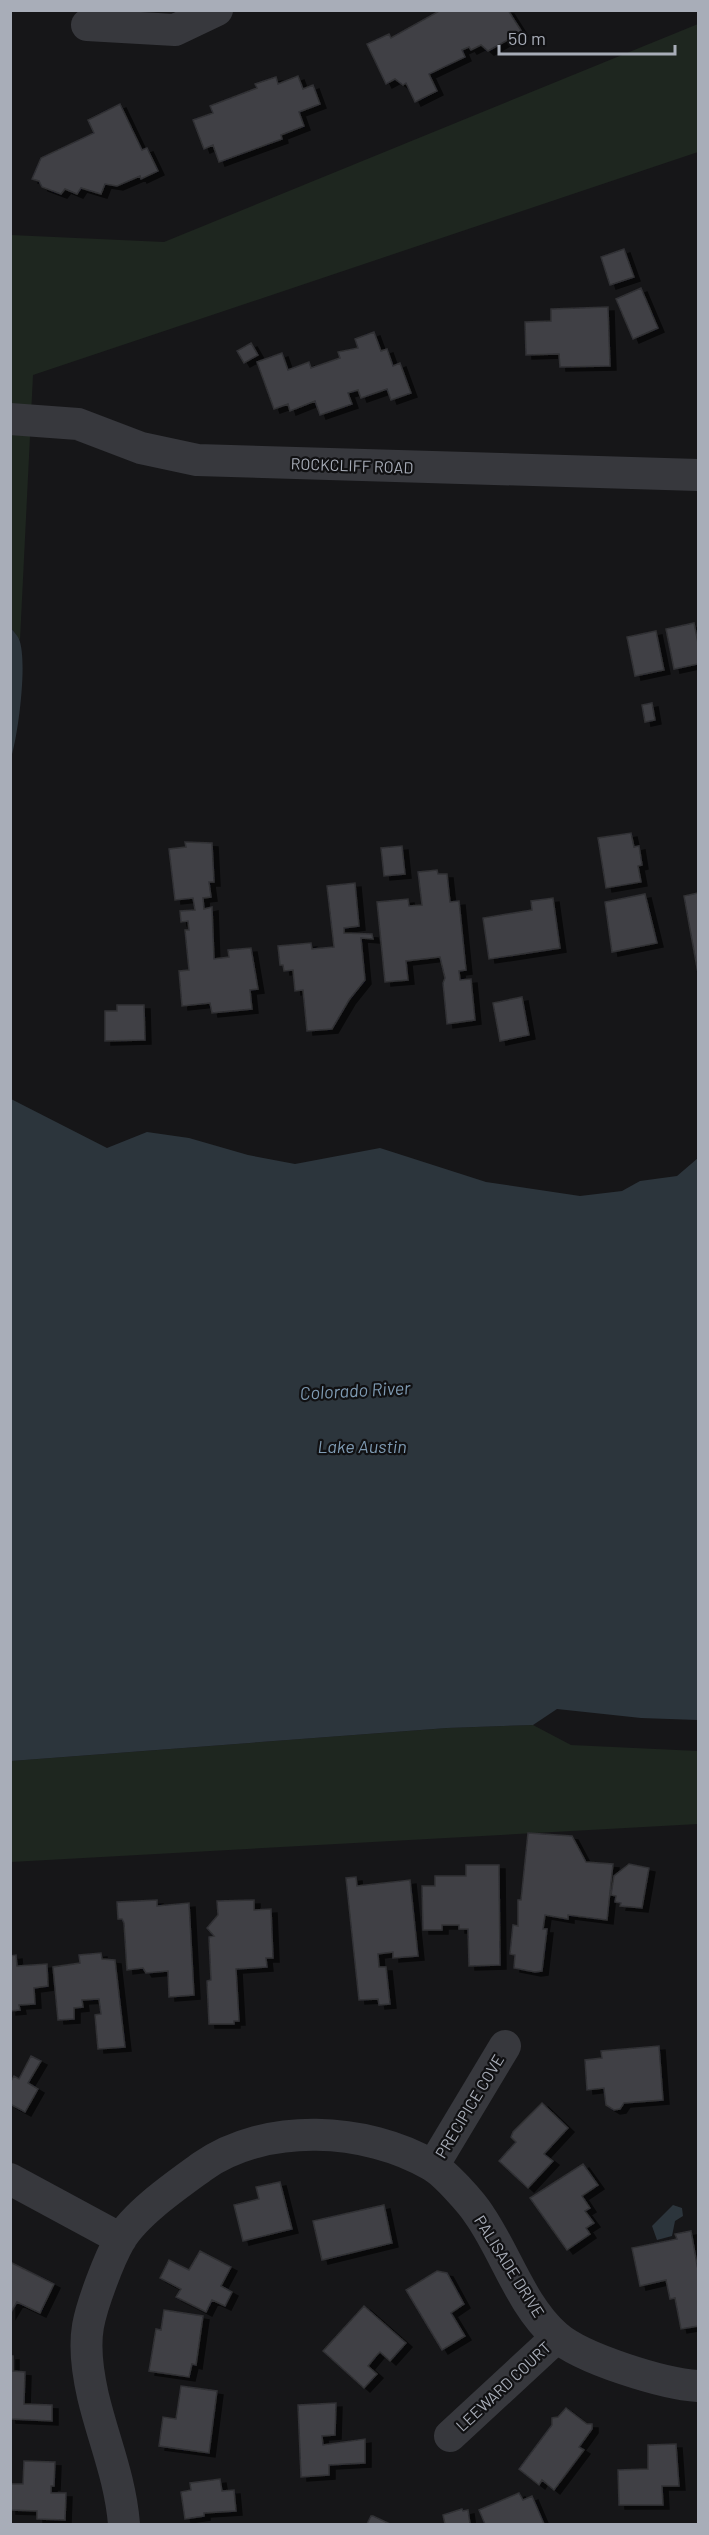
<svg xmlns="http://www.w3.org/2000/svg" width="709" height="2535" font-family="Barlow,sans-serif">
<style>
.green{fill:#1e261f}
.water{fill:#2c353c}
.building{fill:#404145;stroke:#303034;stroke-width:1.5;filter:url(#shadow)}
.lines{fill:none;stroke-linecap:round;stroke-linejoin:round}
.minor{stroke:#37383d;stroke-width:32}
.labels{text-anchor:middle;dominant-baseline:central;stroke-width:4.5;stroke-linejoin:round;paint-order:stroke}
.street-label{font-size:16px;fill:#a8adb8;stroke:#111113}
.water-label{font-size:18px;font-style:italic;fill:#7f9bb3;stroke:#111113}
</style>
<defs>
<filter id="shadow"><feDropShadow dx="6" dy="4" stdDeviation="0" flood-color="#0009"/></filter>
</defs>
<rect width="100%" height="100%" fill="#161618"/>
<path class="green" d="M698,24v128l-665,223 -13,265 -9,-12v-393l153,7z
M533,1725l38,20 127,6v73l-687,38v-101l436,-33z"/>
<path class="water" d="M11,628c2,3 7,8 8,11 9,22 -1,97 -8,119z
M11,1099l96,49 40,-16 42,6 59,17 47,9 85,-16 106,34 94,14 42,-5 18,-10 37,-5 21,-18v562l-57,-2 -84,-9 -24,16 -86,3 -436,33z
M673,2205l9,3 1,8 -8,5 -3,15 -15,4 -5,-14z"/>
<path class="building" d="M441,10h67l14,22 -34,19 -7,-6 -10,5 -2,-3 -7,3 3,7 -36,17 8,17 -22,11 -9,-19 -3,2 -8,-6 -9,5 -19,-40 22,-10 2,4z
M298,76l5,13 10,-4 7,19 -21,8 5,14 -23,9 1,4 -63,23 -6,-17 -9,4 -11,-29 20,-7 -3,-7 47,-18 -2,-4 21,-7 2,7z
M120,104l22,46 5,-2 11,23 -17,8 -1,-3 -23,10 -12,-2 -4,10 -20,-6 -4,6 -12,-5 -4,5 -19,-7 -3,-6 -7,-2 9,-21 53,-25 -6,-13z
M624,249l10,28 -24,8 -9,-28z
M641,288l17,40 -25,11 -17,-40z
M608,307l2,59 -50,1 -1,-13 -33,1 -1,-33 26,-1v-12z
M374,332l7,19 6,-2 6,17 7,-3 11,30 -20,7 -4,-11 -26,9 -3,-8 -10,3 4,11 -32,11 -5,-14 -25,10 -2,-7 -14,5 -17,-47 25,-9 6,17 21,-8 2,6 29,-10 -2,-6 20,-4 -3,-9z
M251,343l7,12 -14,8 -7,-12z
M694,623l4,20v21l-24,5 -8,-40z
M656,631l8,39 -29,6 -8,-39z
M652,703l3,17 -10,2 -3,-17z
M631,833l3,14 5,-1 3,19 -4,1 3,16 -35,6 -8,-50z
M185,842l27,1 2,39h-5l2,15 -8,1 1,11 8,-2 2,52 15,-2 -1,-7 23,-2 7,41 -8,1 2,19 -40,4 -2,-10 -28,3 -3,-35 10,-1 -4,-40h4l-1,-9 -7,1 -1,-11 15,-1 -2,-12 -18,2 -6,-51 17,-2z
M402,846l3,28 -21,2 -3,-28z
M437,870l1,4h9l3,28 9,-1 7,69 -7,1 1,9 11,-1 4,41 -28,4 -4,-41 2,-5 -5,-21 -34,4 2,19 -23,2 -8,-80 31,-3 1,7 13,-1 -4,-33z
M355,883l4,43 -15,2v5l28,1 1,5 -12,-1 4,42 -16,20 -17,29 -25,2 -4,-41 -8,1 -2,-21 -9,1 -1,-6h-3l-2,-19 33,-3 1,6 22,-2 -7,-61z
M698,893v80l-14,-77z
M645,894l12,49 -45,9 -7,-50z
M553,898l7,50 -71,11 -6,-41 49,-8 -1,-9z
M522,997l7,38 -29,6 -7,-38z
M117,1005h27l1,35 -40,1v-30h12z
M528,1833l44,3 14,26 27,2 -6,56 -39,-5v4l-23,-4 -2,14h4l-5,42 -7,1 -21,-4 1,-13 -5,-1 3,-29 5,1v-26h3z
M629,1864l20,4 -7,40 -22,-2 1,-3 -6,-1 1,-6 -5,-1 3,-19z
M466,1865h33l1,100 -31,1 -1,-37h-9v-4h-17v5h-19l-1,-44h13v-10h31z
M356,1877l1,9 53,-6 8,76 -25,2v-6l-15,2 1,13h7l4,37 -11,1 -1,-6 -19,1 -13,-122z
M157,1900v6l32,-3 5,92 -25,2 -1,-26 -22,2 -3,-5 -16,2 -3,-47 -2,-4h-4l-1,-17z
M254,1900v10l17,-1 2,49h-7l1,9 -31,2 3,52h-5v3h-25l-2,-43 4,-1 -2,-43 5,-1 -7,-8 11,-13 -1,-14z
M101,1953l1,6 13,1 10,87 -27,2 -3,-34 6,-1 -2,-15 -17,1 1,7 -9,1v11l-16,1 -5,-53 27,-4 -1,-8z
M16,1955l1,11 30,-2 1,22 -14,2 1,16 -16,1 1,5 -10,1v-55z
M659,2046l4,54 -39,3 -4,6 -6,1 -8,-5 -2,-17 -17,2 -2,-30 17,-2 -1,-7z
M31,2056l10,5 -13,22 10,6 -13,23 -15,-8v-21l4,-7 5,3z
M542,2103l26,25 -24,26 9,7 -25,27 -29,-27 17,-19 -5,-5 2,-5z
M583,2164l15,21 -16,11 8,12 -5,3 9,12 -8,5 4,6 -23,16 -37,-52z
M280,2182l12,47 -49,12 -9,-36 25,-6 -3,-12z
M384,2205l8,38 -70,17 -9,-39z
M691,2231l7,39v56l-17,3 -6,-31 -5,1 -4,-19 -26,6 -8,-38 45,-9 -2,-5z
M200,2251l31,16 -10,19 11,6 -7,14 -13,-6 -6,12 -30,-15 5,-8 -21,-11 9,-18 20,10z
M10,2262l44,22 -14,29 -23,-11 -7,12z
M437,2271l10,2 17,31 -13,9 14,23 -23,14 -36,-60z
M364,2306l42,37 -16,18 -10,-9 -3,3 -9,11 9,8 -13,14 -41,-37z
M164,2310l39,6 -7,49 -4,-1 -3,13 -40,-6 7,-42 5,1z
M10,2356h3v15l12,1 -1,32 28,1v16l-42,-2z
M181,2386l36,5 -8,62 -50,-7 4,-29 13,2z
M336,2403l-1,32 -13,1 1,9 42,-6v24l-36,2v10l-28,2 -3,-72z
M566,2408l21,16h5v5l-13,18 5,3 -30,40 -12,-10 -3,5 -20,-16 33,-44v-7l6,-1z
M676,2444l3,42h-17l1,19h-44l-1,-35 30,-1v-24z
M24,2461l31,1 -1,24h-3v7h15l-1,27 -28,-1v-8l-27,-1v-26h13z
M220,2479l2,12 12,-1 2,21 -32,2v3l-19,3 -4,-27 10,-2 -1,-7z
M519,2493l4,7 9,-4 12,28h-59l-6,-14z
M462,2509l1,2 5,-1 2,14h-25l-2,-9z
M371,2516h2l17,8h-23z"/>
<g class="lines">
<path class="minor" d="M87,25l88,5 42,-20
M10,419l68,5 63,24 56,12 501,15
M433,2166l72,-120
M10,2179l111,60
M450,2436l107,-99
M124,2524c-4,-47 -20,-82 -31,-128 -5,-22 -9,-47 -5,-70 4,-22 21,-67 32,-86 16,-27 57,-55 83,-74 63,-44 163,-39 228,-1 13,7 41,38 49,51 26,38 41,89 76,120 26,23 108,48 142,50"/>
</g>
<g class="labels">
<g class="street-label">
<text transform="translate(352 465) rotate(2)">ROCKCLIFF ROAD</text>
<text transform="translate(469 2106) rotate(-59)">PRECIPICE COVE</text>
<text transform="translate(510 2266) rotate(58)">PALISADE DRIVE</text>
<text transform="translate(503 2386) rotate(-43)">LEEWARD COURT</text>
</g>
<g class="water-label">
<text transform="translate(355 1390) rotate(-3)">Colorado River</text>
<text x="362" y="1446">Lake Austin</text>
</g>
</g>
<rect width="709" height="2535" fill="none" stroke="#a8adb8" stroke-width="24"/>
<path d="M499 45v9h176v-9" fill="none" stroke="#a8adb8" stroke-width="3"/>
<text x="508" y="45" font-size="18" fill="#a8adb8" stroke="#111113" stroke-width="4.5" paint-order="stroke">50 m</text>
</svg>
